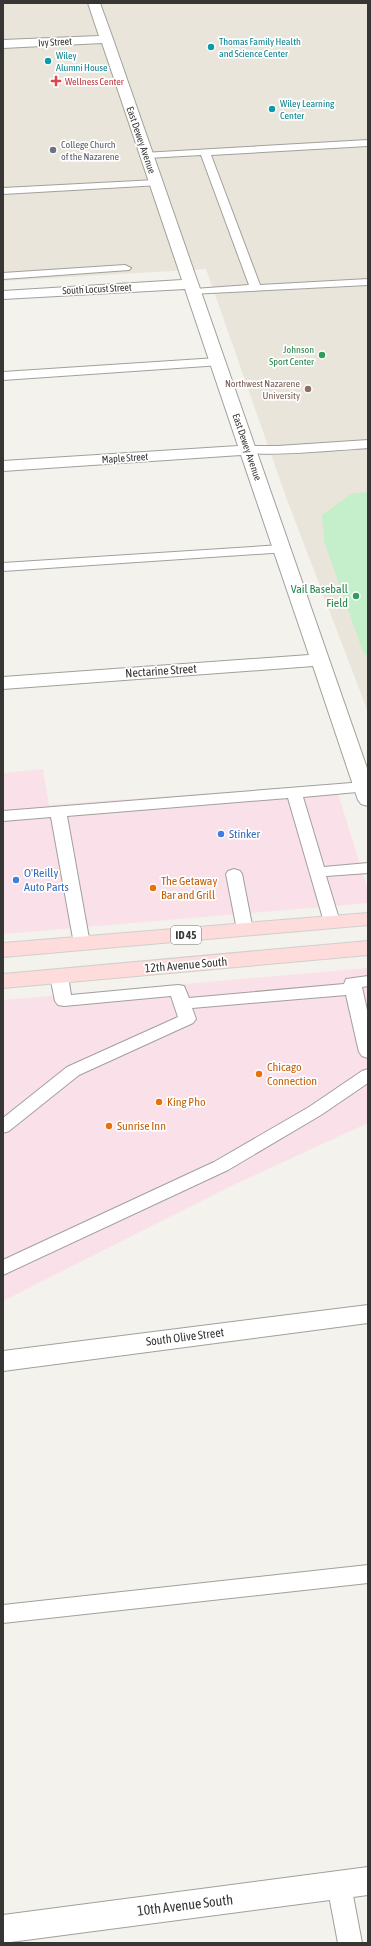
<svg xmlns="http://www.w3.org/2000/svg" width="371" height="1946" font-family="'Asap Condensed',sans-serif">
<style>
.commercial{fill:#fae0e8}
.built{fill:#e9e5da}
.green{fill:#c4efca}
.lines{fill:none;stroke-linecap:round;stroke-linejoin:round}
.service-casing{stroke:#a1a09b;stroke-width:2}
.minor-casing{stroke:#a1a09b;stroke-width:2}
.primary-casing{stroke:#cfcfce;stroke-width:2}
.service{fill:#fff;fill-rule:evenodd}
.minor{fill:#fff;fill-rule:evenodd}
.primary{fill:#ffdcdc;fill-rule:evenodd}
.culture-dot{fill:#0f9aa8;stroke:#fff;stroke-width:1.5}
.health-dot{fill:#e0444e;stroke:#fff;stroke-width:1.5}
.worship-dot{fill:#6b7280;stroke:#fff;stroke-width:1.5}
.leisure-dot{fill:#2e9e5b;stroke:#fff;stroke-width:1.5}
.education-dot{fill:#8d6e63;stroke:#fff;stroke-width:1.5}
.shop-dot{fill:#3f7fe0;stroke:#fff;stroke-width:1.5}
.food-dot{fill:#e8710a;stroke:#fff;stroke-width:1.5}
.labels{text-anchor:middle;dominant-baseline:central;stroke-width:3.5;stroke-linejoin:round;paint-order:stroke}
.far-culture-label{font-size:10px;fill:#0d838f;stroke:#fff;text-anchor:start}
.far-street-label{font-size:10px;fill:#373634;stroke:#fff}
.far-health-label{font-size:10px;fill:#be3a42;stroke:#fff;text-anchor:start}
.far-worship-label{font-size:10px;fill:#5b616d;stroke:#fff;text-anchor:start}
.far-leisure-label{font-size:10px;fill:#27864d;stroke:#fff;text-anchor:end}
.far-education-label{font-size:10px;fill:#785e54;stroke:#fff;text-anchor:end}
.shield{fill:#fff;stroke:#737271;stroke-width:1}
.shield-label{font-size:11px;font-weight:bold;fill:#373634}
.leisure-label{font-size:12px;fill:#27864d;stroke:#fff;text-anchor:end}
.street-label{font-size:12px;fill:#373634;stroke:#fff}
.shop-label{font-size:12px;fill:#366cbe;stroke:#fff;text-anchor:start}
.food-label{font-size:12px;fill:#c56008;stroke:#fff;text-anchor:start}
.near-street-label{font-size:14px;fill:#373634;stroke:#fff}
</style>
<rect width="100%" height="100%" fill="#f3f2ed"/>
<path class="commercial" d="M43,769l6,36 286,-21 33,106v13l-365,31v-161z
M368,968v155l-139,64 -226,114v-301z"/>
<path class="built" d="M3,3h365v709l-82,-215 -80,-228 -203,12z"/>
<path class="green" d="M368,492v165l-5,-5 -39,-111 -2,-26 29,-21z"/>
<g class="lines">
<g class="service-casing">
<path id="service" d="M368,140v6l-157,9 49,130 108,-6v6l-178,9 -2,-2 2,-2 4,-1 55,-4 -48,-130 -54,3 -5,-3 1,-2z
M156,180l5,3 -1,2 -157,9v-6z
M125,265l6,3 -2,2 -126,9v-6z
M217,358l6,4 -2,3 -218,15v-8z
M368,440v8c-17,1 -120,11 -126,2l6,-4h30z
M282,545l5,1 2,3 -2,3 -284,19v-8z
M364,782l4,1v8l-65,6 21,70 44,-4v10l-42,3 14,46 -2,4 -6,1 -6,-1 -2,-4 -36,-124 -221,18 23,128 -2,4 -6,1 -6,-1 -2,-4 -23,-127 -48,4v-10z
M234,869l6,2 2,3 11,56 -2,4 -6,1 -6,-1 -2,-4 -11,-56 2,-3z
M59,971l6,1 3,4 3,19 107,-10 6,1 5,12 155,-14 2,-5 22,-3v10l-6,1 6,28v43l-6,-2 -3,-4 -13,-57 -154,13 4,11 -3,4 -114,52 -70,56 -6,2v-15l64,-51 111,-50 -7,-21 -107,10 -6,-1 -3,-4 -5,-25 3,-4z
M368,1069v14l-47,32 -93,55 -225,105v-15l211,-98 95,-55 53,-36z
M368,1565v18l-365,40v-18z
M339,1874l9,3 3,8 11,58h-24l-11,-58 3,-8z"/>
</g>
<g class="minor-casing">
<path id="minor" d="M88,3h12l13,36 255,732v35l-7,-2 -3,-4 -45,-134 -310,23v-12l306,-22 -68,-200 -238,16v-10l235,-15 -53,-157 -182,10v-8l179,-11 -80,-237 -99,5v-8l96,-4z
M368,1305v18l-365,48v-20z
M368,1867v28l-365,48v-28z"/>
</g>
<g class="primary-casing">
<path id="primary" d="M368,913v12l-365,32v-14z
M368,941v14l-365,33v-14z"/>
</g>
<use href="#service" class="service"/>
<use href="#minor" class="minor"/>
<use href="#primary" class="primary"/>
</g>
<g class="culture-dot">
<circle cx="211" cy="47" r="4"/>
<circle cx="48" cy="61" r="4"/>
<circle cx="272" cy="109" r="4"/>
</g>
<path class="health-dot" d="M54 75h4v4h4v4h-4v4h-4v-4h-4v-4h4z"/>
<circle class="worship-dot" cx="53" cy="150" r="4"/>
<g class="leisure-dot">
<circle cx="322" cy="355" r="4"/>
<circle cx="356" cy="596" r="4"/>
</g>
<circle class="education-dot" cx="308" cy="389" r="4"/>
<g class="shop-dot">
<circle cx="221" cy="834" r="4"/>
<circle cx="16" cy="880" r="4"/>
</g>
<g class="food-dot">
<circle cx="153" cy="888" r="4"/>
<circle cx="259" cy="1074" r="4"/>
<circle cx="159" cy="1102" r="4"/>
<circle cx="109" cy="1126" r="4"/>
</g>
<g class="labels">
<g class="far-culture-label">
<text x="219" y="41">Thomas Family Health<tspan x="219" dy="12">and Science Center</tspan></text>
<text x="56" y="55">Wiley<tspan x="56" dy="12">Alumni House</tspan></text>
<text x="280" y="103">Wiley Learning<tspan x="280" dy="12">Center</tspan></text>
</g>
<g class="far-street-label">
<text transform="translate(55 42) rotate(-3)">Ivy Street</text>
<text transform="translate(141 140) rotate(71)">East Dewey Avenue</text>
<text transform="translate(97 289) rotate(-3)">South Locust Street</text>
<text transform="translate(247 447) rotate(71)">East Dewey Avenue</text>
<text transform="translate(125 458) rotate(-4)">Maple Street</text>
</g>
<g class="far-health-label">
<text x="65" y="81">Wellness Center</text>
</g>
<g class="far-worship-label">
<text x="61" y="144">College Church<tspan x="61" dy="12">of the Nazarene</tspan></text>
</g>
<g class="far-leisure-label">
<text x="314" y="349">Johnson<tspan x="314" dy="12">Sport Center</tspan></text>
</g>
<g class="far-education-label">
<text x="300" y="383">Northwest Nazarene<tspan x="300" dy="12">University</tspan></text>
</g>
<rect class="shield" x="171" y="926" width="30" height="18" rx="3"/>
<g class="shield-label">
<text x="186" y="935">ID 45</text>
</g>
<g class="leisure-label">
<text x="348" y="589">Vail Baseball<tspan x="348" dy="14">Field</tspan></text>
</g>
<g class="street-label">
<text transform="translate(161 671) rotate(-4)">Nectarine Street</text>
<text transform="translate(186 965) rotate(-5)">12th Avenue South</text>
<text transform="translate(185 1337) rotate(-7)">South Olive Street</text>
</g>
<g class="shop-label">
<text x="229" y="834">Stinker</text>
<text x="24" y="873">O'Reilly<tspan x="24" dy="14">Auto Parts</tspan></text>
</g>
<g class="food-label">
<text x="161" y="881">The Getaway<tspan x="161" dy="14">Bar and Grill</tspan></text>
<text x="267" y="1067">Chicago<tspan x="267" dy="14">Connection</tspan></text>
<text x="167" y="1102">King Pho</text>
<text x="117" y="1126">Sunrise Inn</text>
</g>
<g class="near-street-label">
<text transform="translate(185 1905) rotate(-7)">10th Avenue South</text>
</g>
</g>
<rect width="371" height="1946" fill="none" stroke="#373634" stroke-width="8"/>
</svg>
